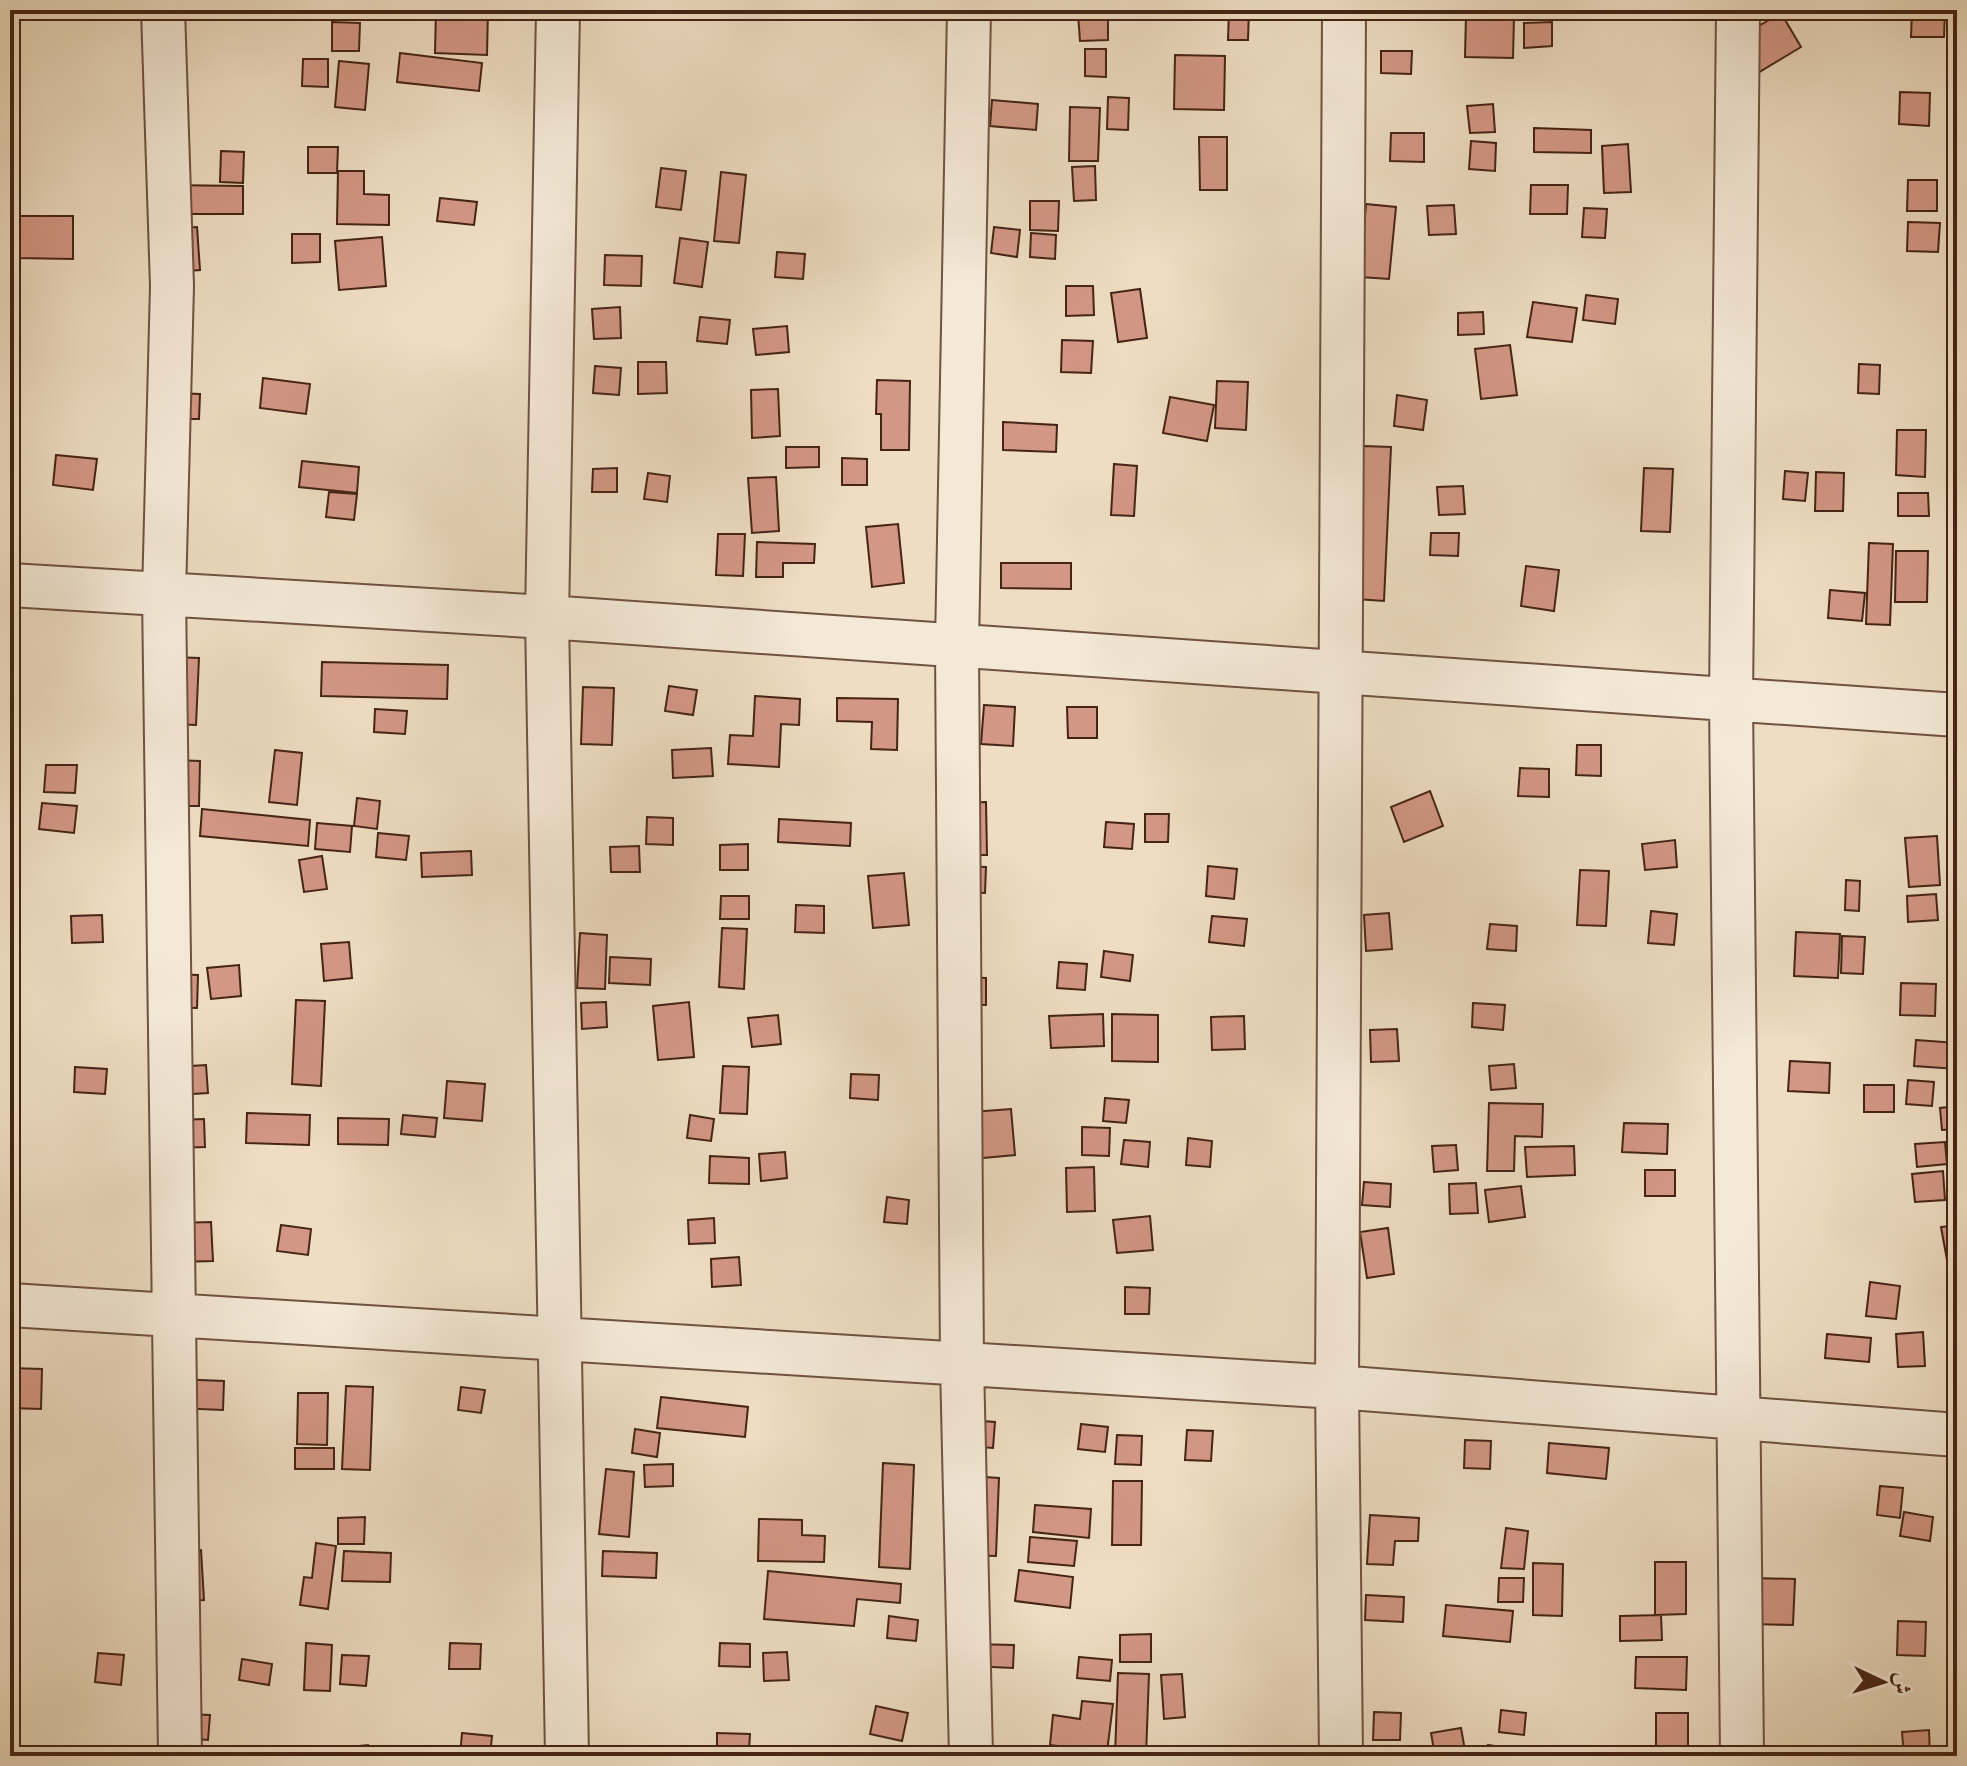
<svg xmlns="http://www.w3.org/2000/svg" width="1967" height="1766" font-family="Vollkorn,Amiri,serif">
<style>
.building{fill:#d39785;stroke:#452415;stroke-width:2}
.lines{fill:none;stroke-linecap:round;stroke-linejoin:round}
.minor-casing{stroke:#6f5240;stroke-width:46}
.minor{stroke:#f4e9d7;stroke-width:42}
</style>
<rect width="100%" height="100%" fill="#eeddc2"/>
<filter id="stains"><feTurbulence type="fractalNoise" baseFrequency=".0025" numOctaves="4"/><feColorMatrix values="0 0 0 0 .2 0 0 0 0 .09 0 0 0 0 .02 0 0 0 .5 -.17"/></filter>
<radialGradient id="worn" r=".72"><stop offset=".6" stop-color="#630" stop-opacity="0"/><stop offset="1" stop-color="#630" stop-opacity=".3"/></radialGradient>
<path class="building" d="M39,10h24v8h-25z
M286,10h26v2l-26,3z
M436,10h52l-1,45 -52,-2z
M1229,10h20l-1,30h-20z
M1912,10h33l-1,27h-33z
M1108,13v27l-28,1 -2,-27z
M1781,13l20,34 -50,30 -20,-35z
M1466,15l48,2 -1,41 -48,-1z
M332,22l28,1 -1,28h-27z
M1552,22v24l-28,2v-25z
M1085,49h21v28l-21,-1z
M1381,51h31l-1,23 -30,-1z
M400,53l82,10 -3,28 -82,-9z
M1175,55l50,1 -1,54 -50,-1z
M303,59h25v28l-26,-1z
M339,61l30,3 -4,46 -30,-3z
M1900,92l30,1 -1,33 -30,-2z
M1108,97l21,1 -1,32 -21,-1z
M992,100l46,4 -2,26 -46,-4z
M1493,104l2,28 -25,1 -3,-27z
M1070,107l30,1 -2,53h-29z
M1534,128l57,2v23l-57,-1z
M1391,133h33v29l-34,-1z
M1199,137h28v53h-27z
M1471,141l25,2 -1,28 -26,-2z
M1628,144l3,48 -27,1 -2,-47z
M308,147h30l-1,26h-29z
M221,151l23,1 -1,31 -23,-1z
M1095,166l1,34 -22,1 -2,-34z
M661,168l25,3 -5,39 -25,-3z
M338,171h26v23l25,1v30l-52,-1z
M721,172l25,3 -7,68 -25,-2z
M1908,180h29v31h-30z
M167,185l76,1v28h-77z
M1531,185h37l-1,29h-37z
M440,198l37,4 -3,23 -37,-4z
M1030,201h29l-1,30 -28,-1z
M1366,204l30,3 -7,72 -29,-2z
M1454,205l2,29 -27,1 -2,-29z
M1584,208l23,1 -2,29 -23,-1z
M17,216h56v43l-56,-1z
M1908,222l32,1 -2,29 -31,-1z
M197,227l3,43 -28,2 -3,-43z
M994,227l26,3 -3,27 -26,-4z
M1031,233l25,2 -1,24 -25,-2z
M292,234h28v28l-28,1z
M382,237l4,49 -47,4 -4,-49z
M680,238l28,4 -6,45 -28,-4z
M777,252l28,2 -2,25 -28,-2z
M605,255l37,1 -1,30 -37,-1z
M1066,286h27l1,29 -28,1z
M1140,289l7,49 -29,4 -7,-49z
M1586,295l32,4 -3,25 -32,-4z
M1533,302l44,6 -5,34 -45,-5z
M620,307l1,31 -27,1 -2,-30z
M1483,312l1,22 -26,1v-22z
M700,317l30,3 -3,24 -30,-3z
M787,326l2,26 -33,3 -3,-26z
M1062,340l31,1 -2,32 -30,-1z
M1510,345l7,50 -36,4 -6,-50z
M638,362h28l1,31 -29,1z
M1859,364l21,1 -1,29 -21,-1z
M595,366l26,2 -2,27 -26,-2z
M263,378l47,6 -4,30 -46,-6z
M877,380l33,1 -1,69h-28v-36h-5z
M1217,381l31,1 -2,48 -31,-2z
M778,389l2,47 -28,2 -1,-48z
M174,393l26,1 -1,25h-26z
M1397,395l30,5 -4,30 -29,-4z
M1170,397l44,8 -7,36 -44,-8z
M1003,422l54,3 -1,27 -53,-2z
M1897,430h29l-1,47 -29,-2z
M1363,446l28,1 -7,154 -28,-2z
M786,447h33v20l-33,1z
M56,455l41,4 -4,31 -40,-5z
M842,458l25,1v26h-25z
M302,461l57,6 -2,26 -58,-6z
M1114,464l23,2 -3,50 -23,-1z
M617,468v24h-25l1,-23z
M1644,468l29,1 -3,63 -29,-1z
M1785,471l23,2 -3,28 -22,-2z
M1816,472l28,1 -1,38h-28z
M648,473l22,3 -3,26 -23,-3z
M776,477l3,54 -27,2 -4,-55z
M1463,486l2,28 -26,1 -2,-28z
M329,492l28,2 -3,26 -28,-3z
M1898,493h30l1,23h-31z
M898,524l6,59 -32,4 -6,-60z
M1431,533h28l-1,23 -28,-1z
M718,534h27l-2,42 -27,-1z
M757,542l58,2 -1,19h-31v14h-27z
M1869,543l24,1 -3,81 -24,-1z
M1896,551h32l-1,51h-32z
M1001,563h70v26l-70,-1z
M1526,566l33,4 -5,41 -33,-5z
M1830,590l35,3 -3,28 -34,-3z
M173,657l26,1 -3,67 -26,-1z
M322,662l126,3 -1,34 -126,-3z
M669,686l28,4 -4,25 -28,-4z
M583,687l31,1 -2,57 -31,-1z
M755,696l45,3 -1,26 -18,-1 -2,43 -51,-3 2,-29 23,1z
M837,698l61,1 -1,51 -26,-1 1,-27 -35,-1z
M984,705l31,2 -2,39 -32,-2z
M1067,707h30v31h-29z
M375,709l32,2 -2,23 -31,-2z
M1577,745h24v31l-25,-1z
M711,748l2,28 -40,2 -1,-28z
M275,750l27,3 -5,52 -28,-3z
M171,760l29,1 -1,45h-30z
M46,765h31l-2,28 -31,-1z
M1520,768l29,1v28l-31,-1z
M1430,791l13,35 -39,16 -13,-35z
M357,798l23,3 -3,28 -23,-3z
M986,802l1,53h-30l-1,-52z
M42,803l35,3 -3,27 -35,-4z
M202,809l108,11 -2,26 -108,-10z
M1145,814h24l-1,28h-23z
M647,817l26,1v27l-27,-1z
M779,819l72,4 -1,23 -72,-4z
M1106,822l28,2 -2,25 -28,-2z
M317,823l35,3 -2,26 -35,-3z
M378,833l31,3 -3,24 -30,-3z
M1937,836l3,49 -31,2 -4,-49z
M1675,840l2,27 -32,3 -3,-26z
M748,844v26h-28v-25z
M639,846l1,26h-29l-1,-25z
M471,851l1,24 -50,2 -1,-24z
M322,856l5,33 -23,3 -5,-32z
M959,866l27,1 -1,26 -27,-1z
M1208,866l29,3 -3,30 -28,-3z
M1580,870l29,1 -3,55 -29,-1z
M904,873l5,52 -36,3 -5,-52z
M1846,880l14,1 -1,30 -14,-1z
M1936,894l2,26 -30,2 -1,-26z
M721,896h28v23h-29z
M1950,900l7,1v26h-8z
M796,905l28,1v27l-29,-1z
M1651,911l26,3 -3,31 -26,-2z
M1389,913l3,36 -26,2 -2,-36z
M102,915l1,27 -31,1 -1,-27z
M1212,916l35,3 -3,27 -35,-4z
M1490,924l27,2 -1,25 -29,-2z
M722,928l25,1 -3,60 -25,-2z
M1796,932l44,2 -2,44 -44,-2z
M580,933l27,2 -2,54 -28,-1z
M1842,936l23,1 -2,37 -22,-1z
M349,942l3,36 -28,3 -3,-37z
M10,948h4v33h-4z
M1104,951l29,4 -3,26 -29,-4z
M610,957l41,2 -1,26 -41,-2z
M1059,962l28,2 -2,26 -28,-2z
M239,965l2,31 -30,3 -4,-31z
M172,974l26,1 -1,33 -27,-1z
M958,977l28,1v27l-28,-1z
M1901,983l35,1 -1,32 -35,-1z
M296,1000l29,1 -4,85 -29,-2z
M606,1002l1,25 -25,2 -1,-26z
M689,1002l5,55 -36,3 -5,-54z
M1473,1003l32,2 -2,25 -31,-3z
M1103,1014l1,32 -53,2 -2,-32z
M1112,1014l46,1v47l-46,-1z
M778,1015l3,29 -29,3 -4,-29z
M1244,1016l1,33 -33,1 -1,-33z
M1397,1029l2,32 -28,1 -1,-32z
M1916,1040l41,3v26l-43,-3z
M10,1046l6,45 -6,1z
M1790,1061l40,2 -1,30 -41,-2z
M1514,1064l2,24 -25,2 -2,-24z
M206,1065l2,28 -32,2 -2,-28z
M723,1066l26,1 -2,47 -27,-1z
M75,1067l32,2 -2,25 -31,-2z
M851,1074l28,1 -1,25 -28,-2z
M1908,1080l26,2 -2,24 -26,-2z
M447,1081l38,3 -3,37 -38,-3z
M1864,1085h30v27h-30z
M1105,1098l24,2 -3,23 -23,-2z
M1489,1103l54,1 -1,33 -27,-1 -1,35h-27z
M1957,1106v23l-15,1 -2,-22z
M1011,1109l4,46 -53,5 -4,-47z
M247,1113l63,2 -1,30 -63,-2z
M403,1115l34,3 -2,19 -34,-3z
M690,1115l24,4 -3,22 -24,-3z
M338,1118l51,1 -1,26 -50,-1z
M204,1119l1,28 -29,1 -1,-28z
M1624,1123l44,1 -1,30 -45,-2z
M1082,1127l28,1 -1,28 -27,-1z
M1188,1138l24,3 -2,26 -24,-2z
M1124,1140l26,2 -2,25 -27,-3z
M1945,1142l2,22 -30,3 -2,-23z
M1456,1145l2,25 -24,2 -2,-26z
M1574,1146l1,29 -48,2 -2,-30z
M785,1152l2,26 -26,3 -2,-27z
M710,1156l39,2v26l-40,-1z
M1094,1167l1,44 -28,1 -1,-44z
M1645,1170h30v26h-30z
M1943,1171l2,29 -30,2 -3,-28z
M1364,1182l27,2 -1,23 -28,-2z
M1476,1183l2,30 -28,1 -1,-30z
M1521,1186l4,31 -36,5 -4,-32z
M887,1197l22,3 -2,24 -23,-2z
M1150,1216l3,34 -36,3 -4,-33z
M714,1218l1,25 -26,1 -1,-24z
M211,1222l2,39 -35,1v-39z
M281,1225l30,4 -3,26 -31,-4z
M1957,1225v33l-10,2 -6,-33z
M1388,1228l6,46 -27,4 -7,-46z
M739,1257l2,28 -29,2 -1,-28z
M1870,1282l30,4 -4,33 -30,-3z
M1125,1287l25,1 -1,26h-24z
M1923,1332l2,34 -27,1 -2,-33z
M1827,1334l44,4 -2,24 -44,-4z
M10,1368l32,1 -1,40 -31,-1z
M175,1379l49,2 -1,29 -48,-2z
M346,1386l27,1 -3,83 -28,-1z
M461,1387l24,3 -4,23 -23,-3z
M298,1393h30l-1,52 -30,-1z
M661,1397l87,10 -3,30 -88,-9z
M969,1420l26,2 -2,26 -26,-2z
M1081,1424l27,3 -3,25 -27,-3z
M635,1429l25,4 -3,24 -25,-4z
M1187,1430l26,1 -2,30 -26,-1z
M1117,1435l25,1 -1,29 -26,-1z
M1465,1440l26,1 -1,28 -26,-1z
M1549,1443l60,5 -3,31 -59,-6z
M295,1448h39v21h-39z
M883,1463l31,2 -4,104 -31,-2z
M673,1464v22l-28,1 -1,-22z
M606,1469l28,3 -5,65 -30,-3z
M969,1476l30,2 -3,78 -30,-1z
M1113,1481h29l-1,64h-29z
M1880,1486l23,2 -3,30 -23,-3z
M1035,1505l56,4 -2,29 -56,-6z
M1904,1512l29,5 -3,24 -30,-5z
M1370,1515l49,3 -1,23h-23l-2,24 -26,-1z
M365,1517l-1,27h-26v-26z
M759,1519l43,1v15l23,1 -1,26 -66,-1z
M1506,1528l22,3 -4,38 -23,-1z
M1030,1537l47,4 -3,25 -46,-4z
M316,1543l20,3 -8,63 -28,-4 4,-28 8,1z
M201,1550l3,50 -27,2 -3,-50z
M344,1551l47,2 -1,29 -48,-1z
M603,1551l54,2 -1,25 -54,-2z
M1655,1562h31v52l-31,1z
M1533,1563l30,1 -1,52 -29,-1z
M1019,1570l54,7 -3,31 -55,-7z
M768,1571l133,13 -1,19 -43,-4 -3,27 -90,-7z
M1499,1578h25l-1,24h-25z
M1754,1578l41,1 -2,46 -40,-1z
M1366,1595l38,2 -1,25 -38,-2z
M1446,1605l67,6 -3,31 -67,-6z
M1661,1615l1,25 -42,1v-25z
M889,1616l29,4 -2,21 -29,-3z
M1898,1621l28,1 -1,34 -28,-1z
M1953,1628h4v24h-3z
M1151,1634v28h-31v-27z
M306,1643l26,2 -2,46 -26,-1z
M450,1643l31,1 -1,25h-31z
M720,1643l30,1v23l-31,-1z
M971,1644l43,1 -1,23 -43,-2z
M787,1652l2,28 -25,1 -1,-28z
M98,1653l26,2 -3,30 -26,-3z
M342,1655l27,1 -3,30 -26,-2z
M1079,1657l33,3 -2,21 -33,-3z
M1636,1657h51l-1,33 -51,-2z
M242,1659l30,5 -3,21 -30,-5z
M1118,1673l31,1 -3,82 -31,-1z
M1182,1674l3,43 -21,2 -3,-44z
M1082,1701l31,3 -6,48 -57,-7 3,-30 27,4z
M876,1706l32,7 -6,28 -32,-7z
M1501,1710l25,3 -2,22 -25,-3z
M1374,1712l27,1 -1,27h-27z
M1656,1713h32v43h-32z
M185,1714l25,1 -2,25 -25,-2z
M1461,1728l5,28h-31l-4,-23z
M1929,1730l1,26h-26l-2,-24z
M462,1733l30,3 -2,20h-30z
M717,1733l33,1 -1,16 -32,-1z
M368,1745l1,11h-29l-1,-8z
M1488,1745l29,4 -1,7h-29z
M1080,1752l31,2v2h-31z"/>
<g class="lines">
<g class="minor-casing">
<path id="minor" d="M163,10l9,276 -8,309 16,1161
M558,10l-11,607 20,1139
M969,10l-12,635 5,719 9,392
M1738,10l-7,690 11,1056
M10,585l537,32 1410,98
M10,1305l1327,82 620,48
M1341,1756l-4,-369 7,-1377"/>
</g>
<use href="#minor" class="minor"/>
</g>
<rect width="1967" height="1766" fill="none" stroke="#eeddc2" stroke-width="40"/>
<rect x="12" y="12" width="1943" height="1742" fill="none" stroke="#452415" stroke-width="4"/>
<rect x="20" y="20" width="1927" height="1726" fill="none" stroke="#452415" stroke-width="2"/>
<g transform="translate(1883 1682) rotate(94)" stroke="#f4e9d7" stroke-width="6" paint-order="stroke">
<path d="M0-6L14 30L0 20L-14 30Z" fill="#452415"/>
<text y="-12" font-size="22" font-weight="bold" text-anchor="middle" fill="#452415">ش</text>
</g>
<rect width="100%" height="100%" filter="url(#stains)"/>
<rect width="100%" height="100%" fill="url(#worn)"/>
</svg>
